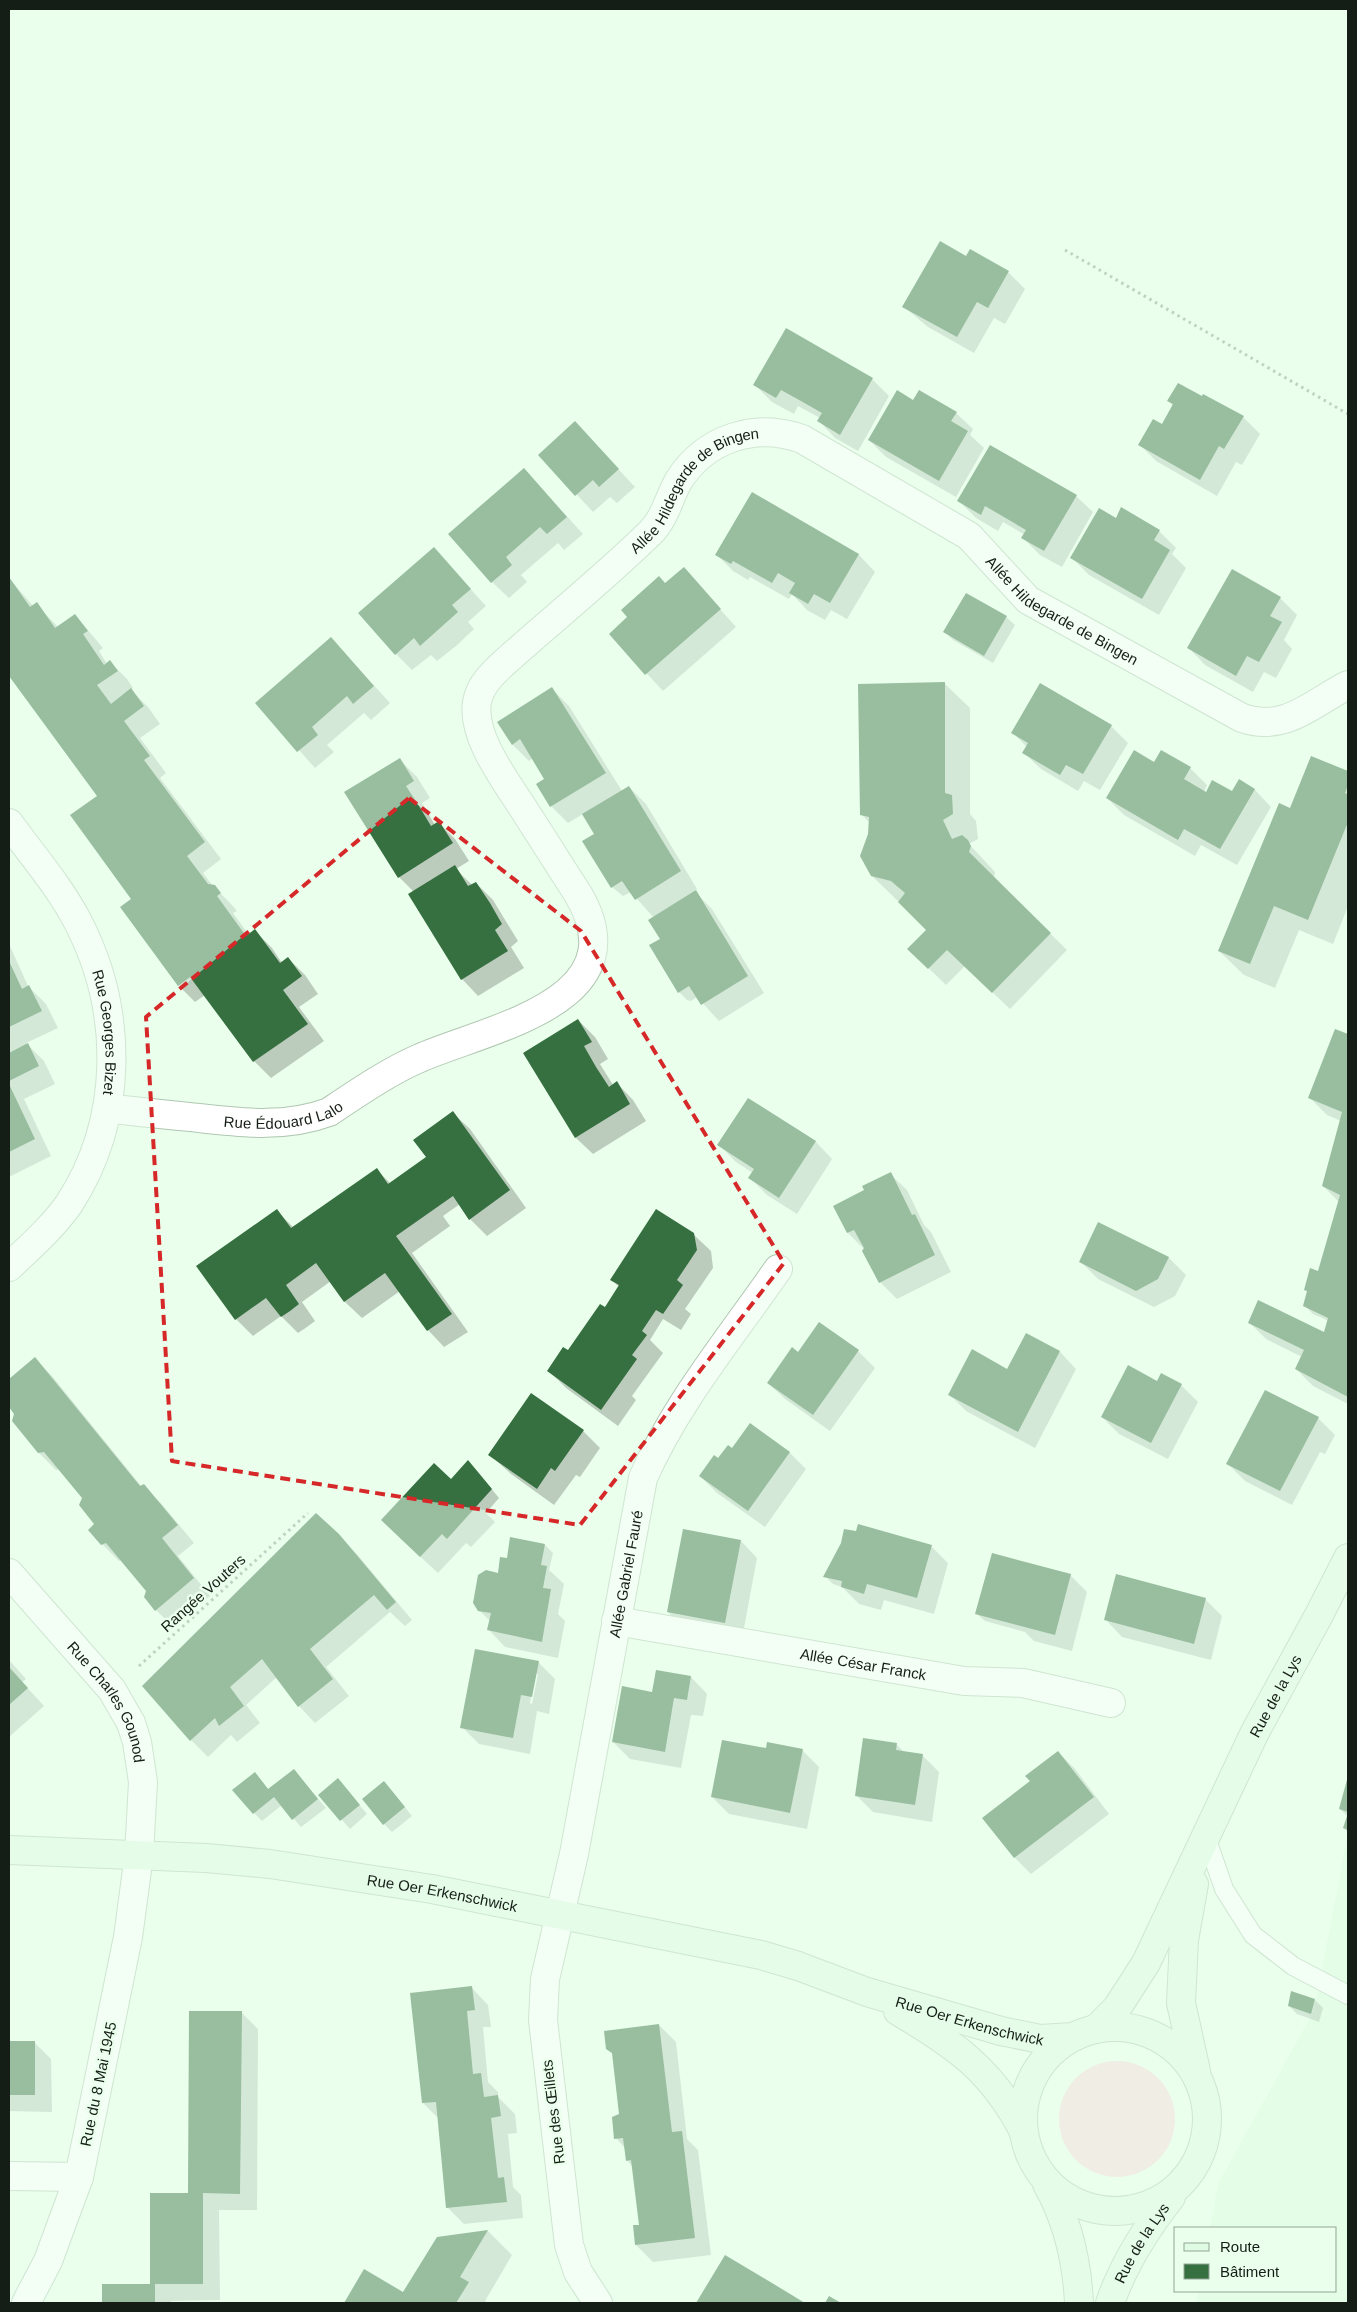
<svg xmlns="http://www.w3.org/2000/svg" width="1357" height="2312" font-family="Helvetica,sans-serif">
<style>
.built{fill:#dbfade}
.green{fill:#f9d7dc}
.shadow{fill:#0003;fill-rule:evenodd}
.building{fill:#366f40}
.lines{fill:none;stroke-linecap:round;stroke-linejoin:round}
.lane-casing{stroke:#afc7b1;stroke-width:20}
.street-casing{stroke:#afc7b1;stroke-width:30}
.secondary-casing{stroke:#afc7b1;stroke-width:30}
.path{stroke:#8e9e90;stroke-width:3;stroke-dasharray:2.5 4;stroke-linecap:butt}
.lane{stroke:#fff;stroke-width:18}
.street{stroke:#fff;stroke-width:28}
.secondary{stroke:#dffbe3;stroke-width:28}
.marked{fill:none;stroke:#d62828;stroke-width:4;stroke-dasharray:10 6;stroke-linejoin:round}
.labels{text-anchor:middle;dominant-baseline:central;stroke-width:5;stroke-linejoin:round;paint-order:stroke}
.street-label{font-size:15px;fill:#151e16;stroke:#eaffec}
</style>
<rect width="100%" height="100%" fill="#eaffec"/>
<path class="built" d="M1348,1834v469h-152l3,-12h137v-63h-126l8,-44 96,-173z"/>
<path class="green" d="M1059 2119a58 58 0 1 1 116 0a58 58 0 1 1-116 0Z"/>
<path class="shadow" d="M967,258l41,14 17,17 -20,35 -11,-6 -20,35 -46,-26 -24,-20z
M872,379l17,17 -31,55 -23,-13 -16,-17 1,-3 -22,-12 -4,8 -22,-12 -17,-17z
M913,401l43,12 17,16 -3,6 14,13 -28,49 -70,-40 -17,-17z
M1169,401l74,16 17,17 -18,31 -6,-3 -19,34 -61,-35 -17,-17 23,-19 11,-19z
M575,423l60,64 -18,16 -7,-6 -17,15 -53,-57z
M524,469l59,65 -19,16 -6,-7 -37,32 6,7 -18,16 -17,-16z
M753,494l106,61 16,17 -28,47 -16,-9 -6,10 -18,-10 -15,-16 -3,5 -39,-22 -2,3 -15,-9 -17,-17z
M1076,496l17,16 -31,55 -22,-12 -17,-17 2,-3 -22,-13 -5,9 -22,-13 -17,-17z
M1116,520l43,11 17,17 -4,6 14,14 -27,47 -70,-40 -17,-17z
M434,549l52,57 -18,16 6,7 -18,17 -19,15 -6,-6 -19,15 -16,-16z
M684,569l52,58 -73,64 -53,-57z
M9,578l24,28 3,-2 22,23 17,-12 28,33 -4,3 8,13 3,-2 17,17 6,9 -2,2 17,17 12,17 -20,14 26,35 -6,5 61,81 -18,14 10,13 18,18 6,7 -4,2 16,22 6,-4 17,17 10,15 6,-5 17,17 13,19 -19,13 25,34 -53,37 -17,-17 -49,-66 -10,7 -16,-16 -57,-78 10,-9 -34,-103 -89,-123z
M966,594l40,23 9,8 -22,38 -40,-23 -8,-8z
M1280,598l17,17 -13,25 8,9 -16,29 -12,-6 -11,20 -48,-27 -16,-17z
M347,656l43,47 -19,17 -7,-7 -37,32 7,7 -19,16 -58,-65z
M945,684l25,24v106l6,7 2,18 -9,5 26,28 -1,6 73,72 -57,59 -45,-43 -19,19 -37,-36 19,-19 -56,-54 -2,-53 -9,-9z
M552,689l17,17 53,85 7,-4 17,17 51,85 -3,2 18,18 52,84 -45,28 -22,-24 -6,4 -4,-1 -8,-8 -25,-74 -23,-26 -8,4 -11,-9 -17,-52 -12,-21 -15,9 -17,-17 -5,-26 -13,-22 -4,3 -17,-17z
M1111,726l17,17 -28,47 -16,-9 -6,10 -37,-22 -17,-16 3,-6 -14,-14z
M1161,752l29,16 17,17 -3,7 28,1 7,-12 16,9 16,17 -34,58 -36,-20 -6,11 -71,-41 -17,-17 48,-34z
M1312,757l36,15v134l-15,38 -34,-14 -24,58 -31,-13 -25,-24 72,-142z
M400,760l17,17 13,21 -8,5 13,22 3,-3 17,17 14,22 -13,8 16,16 4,-2 17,17 25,41 -7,6 13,21 -46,28 -16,-17 -48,-87 -15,-15 -53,-84z
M9,944l19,42 18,18 12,24 -32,15 18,18 11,23 -31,15 27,57 -42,21z
M578,1020l17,17 13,22 -8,5 13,21 4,-2 16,17 13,21 -53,33 -17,-16 -52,-85z
M1336,1030l12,6v368l-35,-18 -17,-17 6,-12 -36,-18 -17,-17 76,11 4,-12 -16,-7 -9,-9 4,-13 -2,-2 13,-17 20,-71 -16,-16 18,-65 -14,-6 -17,-17z
M749,1099l67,43 16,17 -35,55 -30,-19 -17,-17 3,-5 -17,-11 -17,-17z
M453,1113l17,16 56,79 -39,28 -17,-17 -10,-15 -17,12 7,10 -38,27 56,79 -24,15 -16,-17 -28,-39 -38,27 -17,-16 -14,-21 -29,21 13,19 -8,6 -9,6 -17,-17 -28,20 -17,-17 41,-108 17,17 83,-58 14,14 36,-26z
M890,1174l17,16 17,35 7,7 20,40 -54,27 -17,-17 -16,-33 -16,-16 18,-43z
M1099,1223l70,35 17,17 -11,21 -21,11 -56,-28 -17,-17z
M693,1234l18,17 2,17 -28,41 6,5 -10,16 -18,-11 -13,21 13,13 -31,43 4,4 -18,26 -52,-38 -17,-17 61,-59 9,-25 -7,-7z
M1026,1335l34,17 16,17 -41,79 -69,-37 -17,-17 59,-24z
M858,1351l17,17 -45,63 -45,-32 -17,-16 30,-29z
M35,1359l17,17 90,111 18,15 34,41 -16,13 32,40 -37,31 -17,-17 -9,-19 -25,-31 -3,1 -17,-17 -6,-19 -12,-27 -24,-29 -4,1 -17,-17 -30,-48v-25z
M1158,1382l23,3 17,17 -30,57 -49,-25 -17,-17z
M1266,1392l52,26 17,17 -10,19 -5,-2 -28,53 -47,-24 -17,-17z
M532,1395l51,36 17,17 -20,29 -4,-2 -22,30 -43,-31 -21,-19z
M750,1425l40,28 16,16 -41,58 -48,-34 -17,-17 32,-26z
M476,1470l23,28 -13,15 9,9 -24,25 -5,-4 -28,30 -39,-36z
M338,1535l18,18 56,67 -7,6 -15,-14 -64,55 23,29 -34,27 -16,-17 -22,-29 -31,28 14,18 -23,19 -6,-7 -23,22 -17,-17z
M741,1541l16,17 -15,81 -57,-10 -17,-17z
M545,1545l8,8 -4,17 15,14 -6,30 7,7 -7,37 -53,-11 -16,-17 1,-9 -11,-11 20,-36 12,-13z
M931,1546l17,17 -14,51 -50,-14 -3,10 -22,-6 -17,-17 -9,-3 -8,-8z
M1070,1575l17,17 -15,59 -38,-10 -9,-9 -40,-11 -9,-8z
M1205,1599l17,17 -11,44 -89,-23 -16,-17z
M9,1660l17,19 -4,3 22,24 -35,31z
M538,1662l17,17 -6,35 -12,-3 -7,43 -51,-10 -17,-17zM535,1674h3l-6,30 -2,-1z
M691,1677l16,17 -4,22 -12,-1 -10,53 -51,-9 -17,-17 40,-49z
M896,1744l8,8 18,3 17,17 -7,50 -59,-10 -17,-17z
M767,1750h35l17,17 -12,62 -78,-15 -17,-17z
M1058,1752l17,17 34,45 -78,60 -17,-17z
M294,1771l32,37 -25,19 -19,-22 -20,16 -8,-8 1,-40 14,17z
M1348,1778v54l-4,-4 4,-11 -8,-8z
M338,1780l29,34 -17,15 -30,-34z
M392,1791l20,25 -20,16 -8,-8z
M472,1988l16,17 3,22h-8l5,55 10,10v5l17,17 2,19 -9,1 5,53 8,8 2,23 -59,6 -17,-17 -9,-89 -15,-15z
M1315,2000l8,8 -4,14 -22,-8 -8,-8z
M241,2012l17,17 -1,181h-38l1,90 -49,1v2h-67v-18h47l38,-91z
M659,2025l17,17 11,97 11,11 13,105 -58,7 -17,-17 -2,-18 7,-1 -8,-59 -6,-7 -2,-12 -9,-10 5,-23 -7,-60 -7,-6z
M9,2042h25l17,17 1,53 -43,-1z
M488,2231l24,24 -27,46 3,2h-143l20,-32 39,23 34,-56z
M726,2256l77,47h-106z"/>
<path class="building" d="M940,241l26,15 4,-7 39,22 -21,37 -11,-6 -20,35 -55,-30z
M786,328l87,50 -33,57 -23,-14 5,-8 -21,-12 -20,-11 -5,8 -23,-13z
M1178,383l24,13 1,-2 41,22 -20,33 -5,-3 -19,34 -62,-35 15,-26 9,5 11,-20 -6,-3z
M897,390l16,10 6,-10 38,22 -6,9 17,10 -29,50 -71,-41z
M575,421l44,48 -20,18 -6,-7 -18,16 -37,-41z
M990,445l87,50 -33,56 -23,-13 5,-8 -41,-24 -4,9 -24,-14z
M524,468l43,49 -20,17 -7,-7 -34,30 6,8 -21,18 -43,-49z
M752,492l107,62 -29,49 -16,-9 -6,10 -19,-11 6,-10 -17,-10 -6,10 -39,-22 -2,3 -16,-9z
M1121,507l39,23 -6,10 16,10 -28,49 -72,-41 29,-50 17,10z
M434,547l37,42 -19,16 6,7 -38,34 -6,-8 -19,17 -37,-42z
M684,567l37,42 -76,66 -36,-41 18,-17 -6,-7 38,-34 6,7z
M1232,569l49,28 -11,19 12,6 -23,40 -12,-6 -11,20 -49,-28z
M9,577l21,30 7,-5 18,26 20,-14 13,17 -5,3 21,31 6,-5 8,11 -21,14 14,19 20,-16 13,18 -20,15 26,35 -6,4 61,82 -18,14 21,28 7,1 6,8 -4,3 29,40 9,-7 25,34 8,-6 14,19 -19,14 25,34 -55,38 -63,-85 -12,9 -58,-79 11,-8 -61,-84 27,-19 -88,-120z
M966,593l41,23 -23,40 -41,-24z
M331,637l43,49 -21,18 -6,-8 -35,31 6,8 -21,17 -42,-49z
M945,682v111l7,2 1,19 -10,6 9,19 10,-4 6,5 3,6 -2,6 82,81 -59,60 -45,-43 -19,19 -21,-20 19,-19 -28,-28 7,-9 -14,-12 -20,-5 -11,-20 8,-22 1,-17 -9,-2 -2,-131z
M1040,683l72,42 -29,49 -17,-9 -6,10 -38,-22 6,-10 -17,-10z
M552,687l54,86 -56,34 -14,-23 8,-5 -24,-40 -8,6 -15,-23z
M1134,750l20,12 7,-12 30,17 -7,12 22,13 6,-12 20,11 7,-12 16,10 -35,60 -36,-20 -6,11 -72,-42z
M1311,756l37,15v14l-3,8 3,2v27l-40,98 -34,-14 -24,58 -32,-13 61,-148 11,5z
M400,758l14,23 -8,5 13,20 12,20 8,-5 14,22 -55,35 -54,-86z
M629,786l52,85 -46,29 -13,-19 -11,7 -29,-47 12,-7 -12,-20z
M455,865l13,21 8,-4 14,21 12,21 -7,6 13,21 -47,29 -53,-86z
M696,890l52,86 -47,29 -12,-19 -11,7 -29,-48 11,-6 -12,-19z
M9,961l13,28 7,-4 13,26 -33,16z
M578,1019l14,23 -8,4 12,21 13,20 8,-6 13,23 -55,34 -52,-85z
M1335,1029l13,5v363l-53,-28 9,-19 -56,-27 10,-23 66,32 4,-14 -25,-12 4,-15 -3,-1 6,-22 8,3 22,-76 -18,-9 20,-74 -34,-14z
M28,1043l11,23 -30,15v-28z
M9,1084l26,55 -26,13z
M748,1098l68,43 -37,57 -31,-20 6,-9 -37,-24z
M453,1111l57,79 -41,30 -16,-24 -57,40 56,78 -25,17 -42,-58 -41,29 -28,-39 -30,22 13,19 -9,7 -9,6 -15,-19 -31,22 -39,-54 81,-57 14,19 86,-60 11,16 38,-27 -13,-17z
M891,1172l21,43 3,-1 20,41 -56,28 -17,-32 2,-3 -10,-18 -7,3 -14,-27 31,-16 -2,-4z
M656,1209l38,24 3,17 -20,30 6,5 -20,29 -7,-4 -14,21 5,4 -15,20 5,4 -36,51 -54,-39 16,-24 5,3 32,-46 5,3 14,-22 -9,-5z
M1098,1222l71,35 -11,22 -22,12 -57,-29z
M819,1322l40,28 -46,65 -46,-32 25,-36 6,5z
M1026,1333l34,18 -42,81 -70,-37 24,-46 35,20z
M35,1357l105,129 4,-2 34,41 -16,13 32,40 -39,33 -11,-14 2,-6 -40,-48 -5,2 -13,-15 6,-6 -15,-19 3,-7 -38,-46 -6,1 -26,-32 2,-7 -5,-7v-28z
M1128,1365l29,16 4,-8 21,11 -31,59 -50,-26z
M1265,1390l54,27 -39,74 -54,-27z
M531,1393l53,37 -29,41 -4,-3 -14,21 -49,-34z
M750,1423l40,29 -42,59 -49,-35 15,-21 4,3 10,-13 4,3z
M468,1460l24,29 -45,50 -5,-5 -22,23 -39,-37 53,-57 17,16z
M316,1513l23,21 57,68 -9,8 -13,-15 -64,54 23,30 -35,28 -36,-48 -32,28 14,19 -25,20 -4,-8 -25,23 -48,-55z
M858,1524l74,21 -15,53 -50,-14 -3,10 -23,-7 1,-6 -19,-4 18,-34 3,-14 12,2z
M683,1529l58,11 -16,83 -58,-11z
M510,1537l35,7 -4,21 6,1 -4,22 8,1 -9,53 -55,-12 4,-17 -13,-2 -5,-8 5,-28 8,-5 12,3 2,-16 7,1z
M992,1553l79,21 -16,61 -80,-21z
M1116,1574l90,24 -12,46 -90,-24z
M475,1649l64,12 -7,36 -11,-2 -8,43 -53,-10z
M9,1667l19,21 -19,17z
M656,1670l35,6 -4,24 -13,-2 -9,54 -53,-10 10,-56 30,6z
M863,1738l34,5 -1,7 27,4 -8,51 -60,-9z
M722,1740l44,8 1,-6 36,7 -13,64 -79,-16z
M1058,1751l36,46 -80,61 -32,-40 48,-37 -5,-5z
M294,1769l24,30 -26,21 -18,-23 -21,17 -21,-24 23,-18 13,17z
M1348,1776v36l-9,-3z
M338,1778l22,27 -20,16 -22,-26z
M384,1781l21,26 -22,18 -21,-26z
M1348,1813v17l-5,-2z
M472,1986l3,24 -8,1 6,63 8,-1 3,24 14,-2 3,21 -10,2 7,60 6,-1 3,25 -61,6 -10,-106 -14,1 -12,-110z
M1291,1991l24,8 -4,15 -23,-8z
M189,2011h53l-2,183 -37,-1v91h-48v19h-53v-19h48v-91h38z
M659,2024l13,108 10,-1 13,107 -60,7 -2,-20h6l-8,-65 -5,1 -3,-23 -9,1 -2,-22 7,-3 -7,-61 -6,-4 -2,-18z
M9,2041h26v54h-26z
M488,2230l-28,47 9,5 -13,21h-112l20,-34 39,23 34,-55z
M725,2255l47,28 33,20h-109z
M829,2296l12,7h-16z"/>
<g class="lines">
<g class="lane-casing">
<path id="lane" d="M1206,1837l18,52 29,46 40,31 55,29"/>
</g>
<g class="street-casing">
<g id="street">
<path id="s1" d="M9,823c23,32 51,64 69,99 46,89 46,197 -9,282 -17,24 -39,43 -60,63"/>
<path id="s2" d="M107,1108c31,4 62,7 92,10 45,5 87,10 130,-6 27,-18 62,-42 91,-54 68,-30 222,-56 158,-164 -17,-26 -33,-52 -50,-78 -18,-30 -57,-77 -51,-114 3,-17 16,-29 28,-40 48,-43 99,-84 145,-129 15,-14 19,-36 29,-53 27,-42 77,-58 123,-41l167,97 59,64 214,118c43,15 70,-15 106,-33"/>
<path id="s3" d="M9,1573l103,117 19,33 6,19 6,40 -4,73 -11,82 -49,240 -31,84 -22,42"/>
<path id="s4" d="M616,1621l348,60 59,2 88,20"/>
<path d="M9,2176l70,1"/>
<path id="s5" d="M598,2303l-20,-31 -9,-27 -26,-225 2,-41 29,-125 69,-376c33,-75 88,-141 135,-209"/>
</g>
</g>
<g class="secondary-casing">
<g id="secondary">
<path id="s6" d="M9,1850l197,8 64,6 162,25 329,66 37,11 69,26 134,39 39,8 33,-2"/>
<path d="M1194,1884l-10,56 -3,63 15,68"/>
<path d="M898,2011c57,34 93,58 125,119"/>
<circle cx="1115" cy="2119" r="92"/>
<path id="s7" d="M1096,2029l21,-21 29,-45 109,-231 64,-117 29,-57"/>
<path d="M1047,2184c21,37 30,77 32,119"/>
<path id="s8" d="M1110,2303c14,-40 35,-73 61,-106"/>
</g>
</g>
<path class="path" d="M1065,250l283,164
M139,1666l169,-153"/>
<use href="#lane" class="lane"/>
<use href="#street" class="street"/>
<use href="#secondary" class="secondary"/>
</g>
<path d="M0 0H1357V2312H0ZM409,798l172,133 203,332 -204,262 -408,-64 -26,-444z" fill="#eaffec" fill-opacity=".55" fill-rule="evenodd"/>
<path class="marked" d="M409,798l172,133 203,332 -204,262 -408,-64 -26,-444z"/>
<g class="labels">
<g class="street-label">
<text stroke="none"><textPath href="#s2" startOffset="1131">Allée Hildegarde de Bingen</textPath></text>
<text stroke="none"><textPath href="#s2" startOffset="1580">Allée Hildegarde de Bingen</textPath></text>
<text stroke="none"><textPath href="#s1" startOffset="236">Rue Georges Bizet</textPath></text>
<text stroke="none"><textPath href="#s2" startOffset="178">Rue Édouard Lalo</textPath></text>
<text stroke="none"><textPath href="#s5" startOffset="746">Allée Gabriel Fauré</textPath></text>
<text transform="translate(203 1593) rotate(-42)">Rangée Vouters</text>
<text stroke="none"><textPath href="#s4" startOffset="251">Allée César Franck</textPath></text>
<text stroke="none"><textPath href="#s7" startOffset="380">Rue de la Lys</textPath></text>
<text stroke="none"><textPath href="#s3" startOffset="164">Rue Charles Gounod</textPath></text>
<text stroke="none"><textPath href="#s6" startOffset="436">Rue Oer Erkenschwick</textPath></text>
<text stroke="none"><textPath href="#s6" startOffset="980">Rue Oer Erkenschwick</textPath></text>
<text transform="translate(98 2084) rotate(-78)">Rue du 8 Mai 1945</text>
<text transform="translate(553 2112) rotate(-97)">Rue des Œillets</text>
<text stroke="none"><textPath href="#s8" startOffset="68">Rue de la Lys</textPath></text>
</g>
</g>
<rect width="1357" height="2312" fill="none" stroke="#151e16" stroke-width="20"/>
<rect x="1174" y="2227" width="162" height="65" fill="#eaffec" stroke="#95a596"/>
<rect x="1184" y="2243" width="25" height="8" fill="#dffbe3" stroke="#95a596"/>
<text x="1220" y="2252" font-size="15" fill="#151e16">Route</text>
<rect x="1184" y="2264" width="25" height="15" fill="#366f40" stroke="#95a596"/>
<text x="1220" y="2277" font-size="15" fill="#151e16">Bâtiment</text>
</svg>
